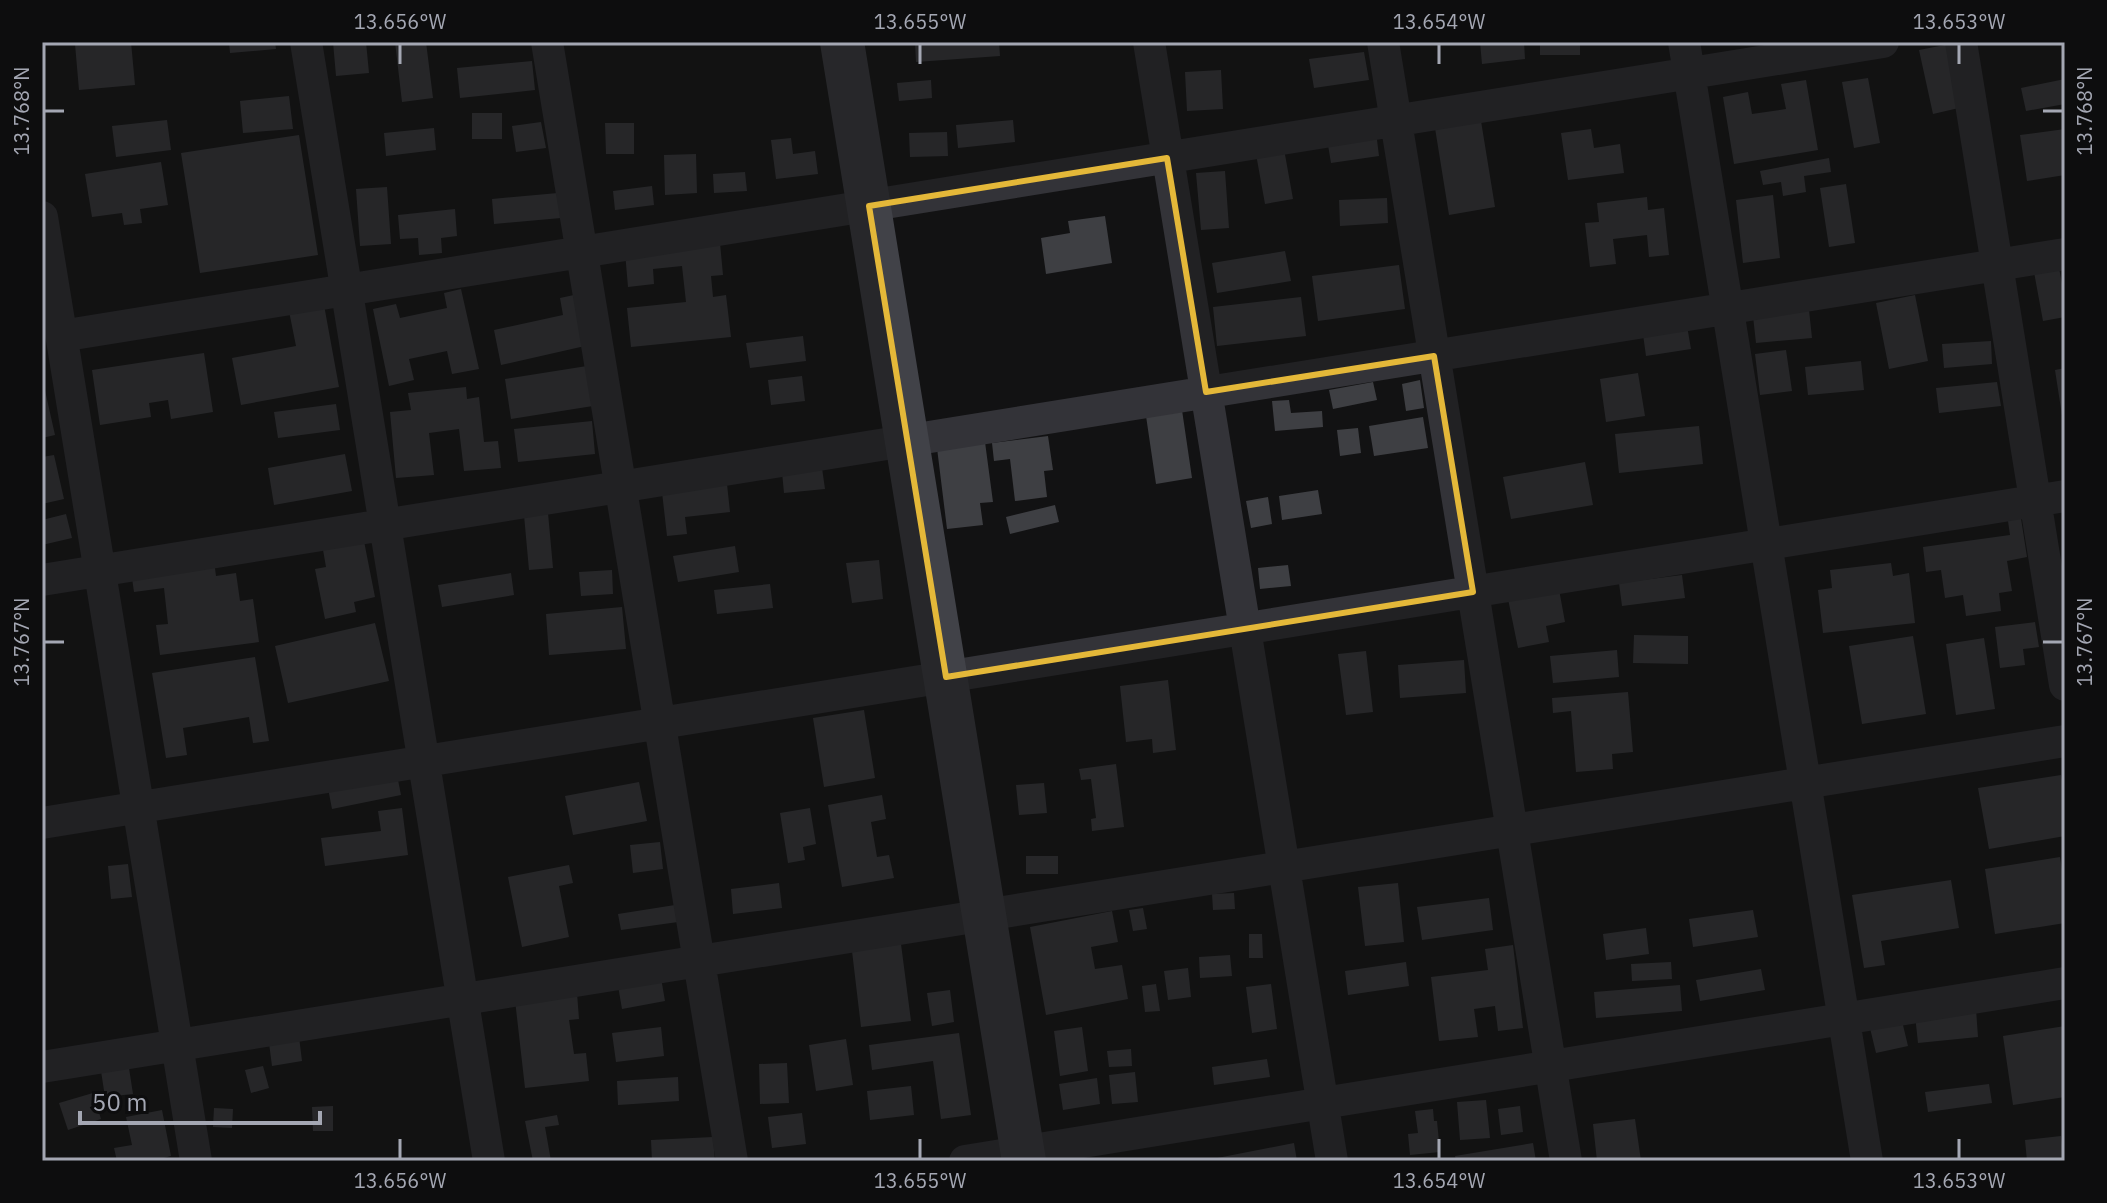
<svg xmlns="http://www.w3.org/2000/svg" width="2107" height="1203" font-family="'IBM Plex Sans',sans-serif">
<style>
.building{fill:#3e3f43}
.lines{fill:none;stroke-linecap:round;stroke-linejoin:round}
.street{stroke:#333338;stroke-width:32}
.secondary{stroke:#414248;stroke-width:44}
.marked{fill:none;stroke:#e4b839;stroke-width:6;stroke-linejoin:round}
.ticks{fill:none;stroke:#a4a7b3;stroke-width:3}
.neatline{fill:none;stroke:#a4a7b3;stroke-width:3}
.ticks-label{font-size:20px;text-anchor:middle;fill:#a4a7b3}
</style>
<rect width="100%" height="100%" fill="#121213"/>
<path class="building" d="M102,42h29l4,43 -56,5 -4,-46z
M229,42h46l1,7 -46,4z
M333,42h33l3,31 -33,3z
M395,42h31l7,56 -31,4z
M915,42h84l1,14 -84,6z
M1480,42h44l1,17 -43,5z
M1540,42h40v13h-40z
M1950,44l13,63 -30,7 -14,-64z
M1364,52l5,28 -55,8 -5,-29z
M532,61l3,29 -75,8 -3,-30z
M1221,70l2,39 -36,2 -2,-39z
M1868,78l12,65 -26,5 -12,-66z
M2065,79v25l-39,7 -5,-23z
M931,80l1,18 -33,3 -2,-18z
M1806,80l12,70 -84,14 -11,-67 25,-5 4,22 34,-5 -5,-25z
M289,96l4,33 -50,4 -3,-32z
M472,113h30v26h-30z
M167,120l4,30 -55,7 -4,-31z
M1013,120l2,22 -57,6 -2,-23z
M1481,121l14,86 -46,8 -14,-87z
M541,122l5,26 -30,4 -4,-26z
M605,123h29v31h-28z
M434,128l2,22 -50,6 -2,-23z
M1591,129l3,19 26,-4 4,29 -56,7 -7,-47z
M2065,129v46l-38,6 -7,-46z
M947,132l1,24 -38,1 -1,-24z
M1376,132l3,24 -48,7 -4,-24z
M299,135l19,120 -118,18 -19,-120z
M791,138l2,16 22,-3 3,23 -42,5 -5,-39z
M1284,149l9,50 -28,5 -9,-50z
M696,154l1,39 -32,2 -1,-40z
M1829,158l2,14 -27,4 2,16 -23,4 -2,-14 -18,3 -3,-14z
M161,162l7,43 -28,4 2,14 -18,2 -2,-12 -30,4 -7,-43z
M1225,171l4,57 -28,2 -5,-57z
M745,172l2,19 -33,2 -1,-19z
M1846,184l9,59 -26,4 -9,-59z
M652,186l2,19 -39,5 -2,-19z
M387,187l4,57 -31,2 -4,-57z
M558,193l3,25 -67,6 -2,-25z
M1773,195l7,63 -37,5 -7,-63z
M1647,197l1,13 16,-2 5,47 -20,2 -2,-22 -34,4 3,25 -26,3 -5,-44 14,-1 -2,-19z
M1387,198l1,25 -48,3 -1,-26z
M455,209l2,27 -16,2 1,15 -23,2 -1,-17 -18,1 -2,-24z
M1105,216l7,47 -66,11 -5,-36 29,-5 -2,-12z
M720,243l3,32 -12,1 2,21 13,-2 5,42 -100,10 -4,-39 59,-6 -4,-36 -29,3 1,15 -26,3 -3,-35z
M1285,251l6,30 -74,12 -5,-30z
M1399,265l6,44 -87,12 -6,-45z
M2059,268l6,31v18l-22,4 -9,-49z
M461,289l18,80 -27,5 -5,-23 -38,8 5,21 -25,6 -16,-77 23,-5 4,14 47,-10 -3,-15z
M574,295l11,51 -84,19 -7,-35 69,-15 -3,-17z
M1915,295l13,66 -39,8 -13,-66z
M1301,297l5,39 -89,10 -4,-39z
M324,305l15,82 -98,18 -9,-47 64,-12 -7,-35z
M1809,310l3,28 -56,5 -3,-27z
M1686,320l5,29 -45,7 -4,-29z
M803,336l3,25 -56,7 -4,-25z
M1991,341l1,23 -48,4 -2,-24z
M1786,350l6,41 -32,4 -5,-41z
M204,353l9,59 -42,7 -3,-19 -19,3 2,14 -51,8 -8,-55z
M1861,361l3,29 -56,5 -3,-28z
M587,366l6,40 -82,13 -6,-40z
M2065,368v54h-2l-8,-52z
M1638,373l7,43 -39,6 -6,-43z
M802,376l3,25 -34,4 -3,-25z
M42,377l13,58 -13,3z
M1420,380l4,28 -18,3 -4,-27z
M1373,382l4,18 -44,9 -4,-19z
M1997,382l4,24 -62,7 -3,-25z
M466,387l1,12 12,-2 5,45 14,-1 3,27 -37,3 -5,-42 -30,4 5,42 -38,3 -6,-66 21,-2 -3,-17z
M1289,400l2,13 31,-2 1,16 -48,4 -3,-30z
M336,404l4,26 -62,8 -4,-26z
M1182,410l10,68 -36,6 -10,-68z
M1423,417l5,31 -54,8 -5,-30z
M592,421l3,33 -77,8 -4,-33z
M1699,426l4,38 -84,9 -4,-39z
M1358,428l3,25 -21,3 -3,-26z
M1048,436l5,34 -9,1 3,26 -32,4 -5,-42 -16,2 -2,-18z
M985,442l8,60 -13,1 3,22 -36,4 -10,-81z
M345,454l7,37 -78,14 -6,-37z
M54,455l10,44 -22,5v-47z
M1585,462l8,43 -82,14 -8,-42z
M822,468l3,21 -41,4 -2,-21z
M727,484l3,28 -45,5 2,17 -20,2 -5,-44z
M1318,490l4,24 -40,6 -3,-24z
M1268,497l4,27 -21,4 -5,-27z
M1055,505l4,17 -49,12 -4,-17z
M2020,512l7,45 -20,4 5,30 -13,2 2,18 -35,5 -3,-21 -18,3 -4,-28 -15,2 -3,-25 87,-12 -3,-21z
M548,513l5,55 -24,2 -5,-55z
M66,514l6,24 -30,7v-25z
M363,536l12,61 -21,5 2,10 -31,7 -10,-50 11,-2 -4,-23z
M735,546l4,26 -61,10 -5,-26z
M879,560l4,39 -31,4 -6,-40z
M214,561l2,15 20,-3 4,28 13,-2 6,43 -99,13 -4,-30 12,-1 -4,-36 -30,4 -3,-21z
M1891,563l2,13 16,-3 6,50 -92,10 -5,-43 14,-2 -2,-18z
M1288,565l3,21 -31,3 -2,-21z
M612,570l1,24 -32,2 -2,-24z
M511,573l3,22 -72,12 -4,-22z
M1682,575l3,23 -63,8 -3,-23z
M770,584l3,24 -56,6 -3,-24z
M1558,584l7,38 -19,4 3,16 -31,6 -11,-54z
M622,607l4,42 -77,6 -3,-41z
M2035,622l4,25 -16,2 2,16 -25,3 -5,-41z
M375,623l14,58 -101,22 -13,-57z
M1634,635l54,1v28l-55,-1z
M1913,636l13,78 -64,10 -13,-78z
M1984,638l11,71 -39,6 -10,-71z
M1617,650l2,27 -66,6 -3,-27z
M1366,651l7,61 -27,3 -8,-61z
M255,657l14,84 -16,2 -4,-26 -66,11 4,27 -21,3 -14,-85z
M1464,660l2,33 -66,5 -2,-33z
M1168,680l8,70 -23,3 -1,-14 -26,3 -6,-56z
M1628,692l5,60 -21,2 1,15 -37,3 -5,-61 -18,2 -1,-15z
M864,710l11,68 -51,9 -11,-69z
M1116,764l8,63 -32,4 -1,-12 5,-1 -5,-39 -10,1 -2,-11z
M396,770l5,25 -69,14 -5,-26z
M2061,775l4,22v39l-76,13 -11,-61z
M639,782l8,39 -74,14 -8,-39z
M1044,783l3,30 -28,2 -3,-30z
M882,795l4,24 -15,3 6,35 12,-2 5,23 -52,9 -14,-82z
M402,808l6,47 -83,11 -4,-28 60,-7 -3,-20z
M810,808l6,36 -13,3 2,13 -17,3 -8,-50z
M660,842l3,27 -30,4 -3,-28z
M1026,856h32v18h-32z
M2060,857l5,31v35l-70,11 -10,-65z
M128,864l4,33 -21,2 -3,-33z
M569,865l4,18 -14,3 10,51 -47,10 -14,-70z
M1951,880l8,48 -78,13 4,24 -21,3 -12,-73z
M779,883l3,25 -49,6 -2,-25z
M1398,883l6,59 -39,4 -7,-59z
M1234,893l1,16 -22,1 -1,-16z
M1489,898l4,32 -71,10 -5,-33z
M675,905l3,17 -57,8 -3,-16z
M1143,908l4,21 -14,2 -4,-21z
M1753,910l5,27 -65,10 -4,-28z
M1112,911l6,31 -27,5 4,22 27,-4 6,34 -82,16 -16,-88z
M1646,928l3,26 -43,6 -3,-26z
M1249,934h13l1,24h-14z
M901,944l10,77 -50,6 -9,-76z
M1513,945l10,83 -25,3 -3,-25 -21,3 4,28 -39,4 -8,-64 57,-7 -3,-21z
M1230,955l2,21 -32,2 -1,-21z
M1406,962l3,24 -61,9 -3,-24z
M1671,962l1,17 -40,2 -1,-17z
M1188,968l3,29 -23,3 -4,-29z
M1761,969l4,21 -65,11 -4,-21z
M660,972l5,29 -43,8 -5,-29z
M1156,984l4,27 -15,1 -3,-26z
M1271,984l6,45 -25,4 -6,-46z
M1680,985l2,26 -86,7 -2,-26z
M950,990l4,32 -22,4 -5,-33z
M577,993l2,26 -10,1 5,34 12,-1 3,28 -64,7 -10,-88z
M1976,1009l2,28 -60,6 -3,-28z
M1902,1021l6,25 -32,7 -6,-25z
M2065,1026v71l-52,8 -10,-69z
M661,1027l3,29 -48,6 -4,-29z
M1082,1027l6,44 -28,5 -6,-45z
M959,1033l12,82 -30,4 -8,-58 -61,9 -3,-25z
M299,1037l3,24 -30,5 -3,-23z
M846,1039l7,46 -37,6 -7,-46z
M1131,1049l1,17 -23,1 -2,-16z
M1267,1059l3,18 -56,8 -2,-18z
M787,1063l2,40 -29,1 -1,-40z
M263,1066l6,22 -18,5 -6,-23z
M129,1068l4,26 -28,3 -4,-26z
M1135,1072l3,30 -26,2 -3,-29z
M678,1077l1,24 -61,4 -1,-24z
M1097,1078l3,26 -37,6 -4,-26z
M1989,1084l3,19 -64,9 -3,-20z
M911,1086l3,29 -44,5 -3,-29z
M93,1093l8,26 -33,11 -9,-27z
M1486,1100l4,38 -30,2 -3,-38z
M333,1106v25h-20l-1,-24z
M1520,1106l3,26 -22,3 -3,-26z
M214,1108l19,1 -1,19 -19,-1z
M1433,1109l1,12h3l3,31 -30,3 -2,-21 10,-1 -3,-22z
M162,1110l9,46 -18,5h-36l-3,-13 18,-3 -6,-28z
M802,1113l4,31 -34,4 -4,-31z
M557,1115l2,10 -14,2 6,34h-18l-8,-40z
M1635,1119l6,42h-44l-4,-37z
M2061,1136l3,25h-37l-2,-21z
M713,1137l2,24h-63l-1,-21z
M1294,1143l3,18h-89l-1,-1z
M1533,1143l3,18h-80l-1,-5z"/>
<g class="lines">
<path class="street" d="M306,42l183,1119
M547,42l185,1119
M1149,42l183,1119
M1383,42l183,1119
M1684,42l183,1119
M1961,42l104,643
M42,217l154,944
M61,336l1822,-294
M42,580l2023,-326
M42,823l2023,-327
M42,1067l2023,-326
M965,1161l1100,-178"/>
<path class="secondary" d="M842,42l182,1119"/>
</g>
<path d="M0 0H2107V1203H0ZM1167,158l39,234 228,-36 39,236 -527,85 -77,-471z" fill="#121213" fill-opacity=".55" fill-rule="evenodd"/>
<path class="marked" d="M1167,158l39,234 228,-36 39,236 -527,85 -77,-471z"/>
<path class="ticks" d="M400,44v20M920,44v20M1439,44v20M1959,44v20M44,111h20M2043,111h20M44,642h20M2043,642h20M400,1139v20M920,1139v20M1439,1139v20M1959,1139v20"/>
<rect width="2107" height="1203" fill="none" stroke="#0d0d0e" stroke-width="88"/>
<path d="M80 1111v12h240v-12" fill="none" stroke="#a4a7b3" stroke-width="4"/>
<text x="92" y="1111" font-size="24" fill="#a4a7b3" stroke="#0d0d0e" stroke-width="6" paint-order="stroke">50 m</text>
<rect x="44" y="44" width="2019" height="1115" class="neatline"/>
<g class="ticks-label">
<text x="400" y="29">13.656°W</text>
<text x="920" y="29">13.655°W</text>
<text x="1439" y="29">13.654°W</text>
<text x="1959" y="29">13.653°W</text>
<text transform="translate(22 111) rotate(-90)" y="7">13.768°N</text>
<text transform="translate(2085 111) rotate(-90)" y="7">13.768°N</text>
<text transform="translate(22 642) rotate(-90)" y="7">13.767°N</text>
<text transform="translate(2085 642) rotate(-90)" y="7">13.767°N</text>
<text x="400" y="1188">13.656°W</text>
<text x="920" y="1188">13.655°W</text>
<text x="1439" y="1188">13.654°W</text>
<text x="1959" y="1188">13.653°W</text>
</g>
</svg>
